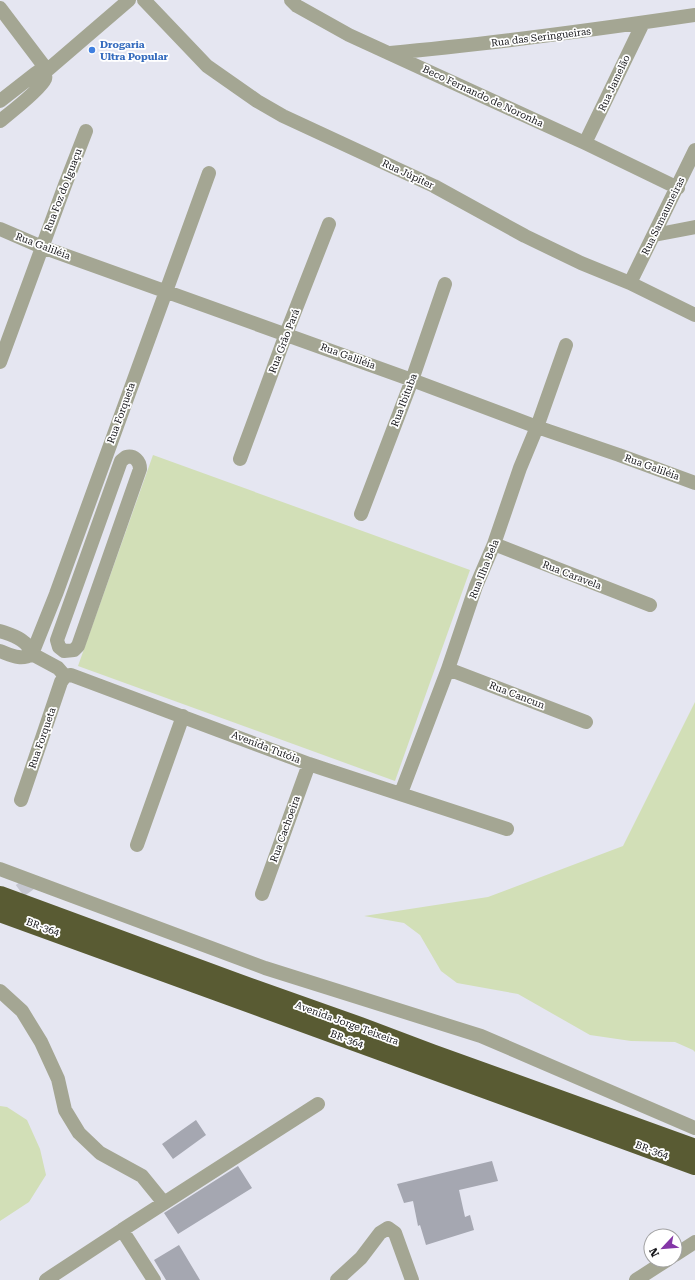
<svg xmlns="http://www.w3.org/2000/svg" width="695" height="1280" font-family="'Roboto Serif',serif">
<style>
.green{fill:#d2dfb7}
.building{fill:#a5a7b1}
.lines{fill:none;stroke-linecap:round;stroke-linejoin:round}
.minor-tunnel{stroke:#c6c7d1;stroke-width:14;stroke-dasharray:14 7;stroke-linecap:butt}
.minor{stroke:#a4a693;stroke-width:14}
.highway{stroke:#595b33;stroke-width:20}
.shop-dot{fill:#3f7fe0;stroke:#fff;stroke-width:1.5}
.labels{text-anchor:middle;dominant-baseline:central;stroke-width:3.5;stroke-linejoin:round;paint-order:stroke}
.street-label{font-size:10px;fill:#16161a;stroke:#fff}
.shop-label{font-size:10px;font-weight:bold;fill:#366cbe;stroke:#fff;text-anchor:start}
</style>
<rect width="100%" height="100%" fill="#e5e6f1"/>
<path class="green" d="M153,455l317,115 -75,211 -317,-115z
M695,702v350l-2,-2 -18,-8 -44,-1 -41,-6 -72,-41 -61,-11 -16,-12 -21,-36 -16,-12 -40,-7 124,-19 135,-51z
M0,1106l7,1 20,13 13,29 6,26 -17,27 -29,19z"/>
<path class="building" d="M196,1120l10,15 -33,24 -11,-15z
M492,1161l6,20 -39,9 6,27 5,-2 4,15 -48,15 -6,-20 -2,1 -5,-25 -9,2 -7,-19z
M238,1166l14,22 -74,46 -14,-21z
M179,1245l21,35h-34l-12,-20z"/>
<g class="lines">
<path class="minor-tunnel" d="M3,903l30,-22"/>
<path class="minor" d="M144,0l63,66 50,35 26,15 151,70 91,50 56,27 49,20 65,32
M291,0l6,6 52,29 236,108 93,45
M0,8l47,62
M390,53c102,-9 203,-23 305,-38
M44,73l85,-73
M0,101l36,-28 3,-2 5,2
M0,121c10,-8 41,-32 45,-42 1,-3 0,-4 -1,-6
M585,143l58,-120
M0,229l42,18 370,133 125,47 82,28 76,28
M654,235l41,-8
M630,283l65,-133
M0,362l65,-177 21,-54
M126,457c8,-2 14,4 14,12l-62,177 -4,4 -10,1 -5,-4 -2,-7 64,-179z
M240,459l46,-125 43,-110
M361,514l51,-134 33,-96
M494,544l156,61
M0,631c14,5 27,8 32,23l26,14 7,8
M0,651c11,4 21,10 32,3
M32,654l24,-60 153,-421
M448,669l138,53
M65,676l6,-1 238,89 198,65
M401,793l47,-124 28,-83 18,-42 26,-76 17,-41 29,-82
M21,800l40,-118 4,-6
M137,845l46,-129
M0,869l265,99 216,68 214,92
M262,894l47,-130
M0,991l22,20 19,31 17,37 7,31 14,23 21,20 42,23 22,27
M122,1230l196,-126
M675,1255l20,-13
M46,1280l76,-50 32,50
M337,1280l24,-22 19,-25 8,-5 7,5 17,47
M636,1280l31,-20"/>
<path class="highway" d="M0,896l236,87 124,44 72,27 263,95
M0,912l695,253"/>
</g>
<circle class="shop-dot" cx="92" cy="50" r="4"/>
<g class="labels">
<g class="street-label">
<text transform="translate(541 37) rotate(-7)">Rua das Seringueiras</text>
<text transform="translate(614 83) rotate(-65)">Rua Jamelão</text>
<text transform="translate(483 96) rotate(25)">Beco Fernando de Noronha</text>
<text transform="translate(408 174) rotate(25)">Rua Júpiter</text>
<text transform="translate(63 190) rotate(-69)">Rua Foz do Iguaçu</text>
<text transform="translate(663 216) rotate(-64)">Rua Samaumeiras</text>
<text transform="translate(43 246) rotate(21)">Rua Galiléia</text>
<text transform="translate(284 341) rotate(-69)">Rua Grão Pará</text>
<text transform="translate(348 356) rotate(20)">Rua Galiléia</text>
<text transform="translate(404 400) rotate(-69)">Rua Ibituba</text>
<text transform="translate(121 413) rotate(-70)">Rua Forqueta</text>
<text transform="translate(652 467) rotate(20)">Rua Galiléia</text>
<text transform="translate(484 569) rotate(-68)">Rua Ilha Bela</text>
<text transform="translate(572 575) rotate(21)">Rua Caravela</text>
<text transform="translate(517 695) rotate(21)">Rua Cancun</text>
<text transform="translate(42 738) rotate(-71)">Rua Forqueta</text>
<text transform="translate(266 747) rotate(21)">Avenida Tutóia</text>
<text transform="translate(285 829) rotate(-70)">Rua Cachoeira</text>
<text transform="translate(43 927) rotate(20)">BR-364</text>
<text transform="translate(347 1023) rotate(20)">Avenida Jorge Teixeira</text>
<text transform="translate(347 1039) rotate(20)">BR-364</text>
<text transform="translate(652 1150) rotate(20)">BR-364</text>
</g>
<g class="shop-label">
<text x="100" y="44">Drogaria<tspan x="100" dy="12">Ultra Popular</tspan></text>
</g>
</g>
<g transform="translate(663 1248) rotate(244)"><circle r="19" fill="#ffffff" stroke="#a2a2a3"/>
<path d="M0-3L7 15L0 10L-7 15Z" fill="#8436a7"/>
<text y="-6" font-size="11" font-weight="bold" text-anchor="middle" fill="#16161a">N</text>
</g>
</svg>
